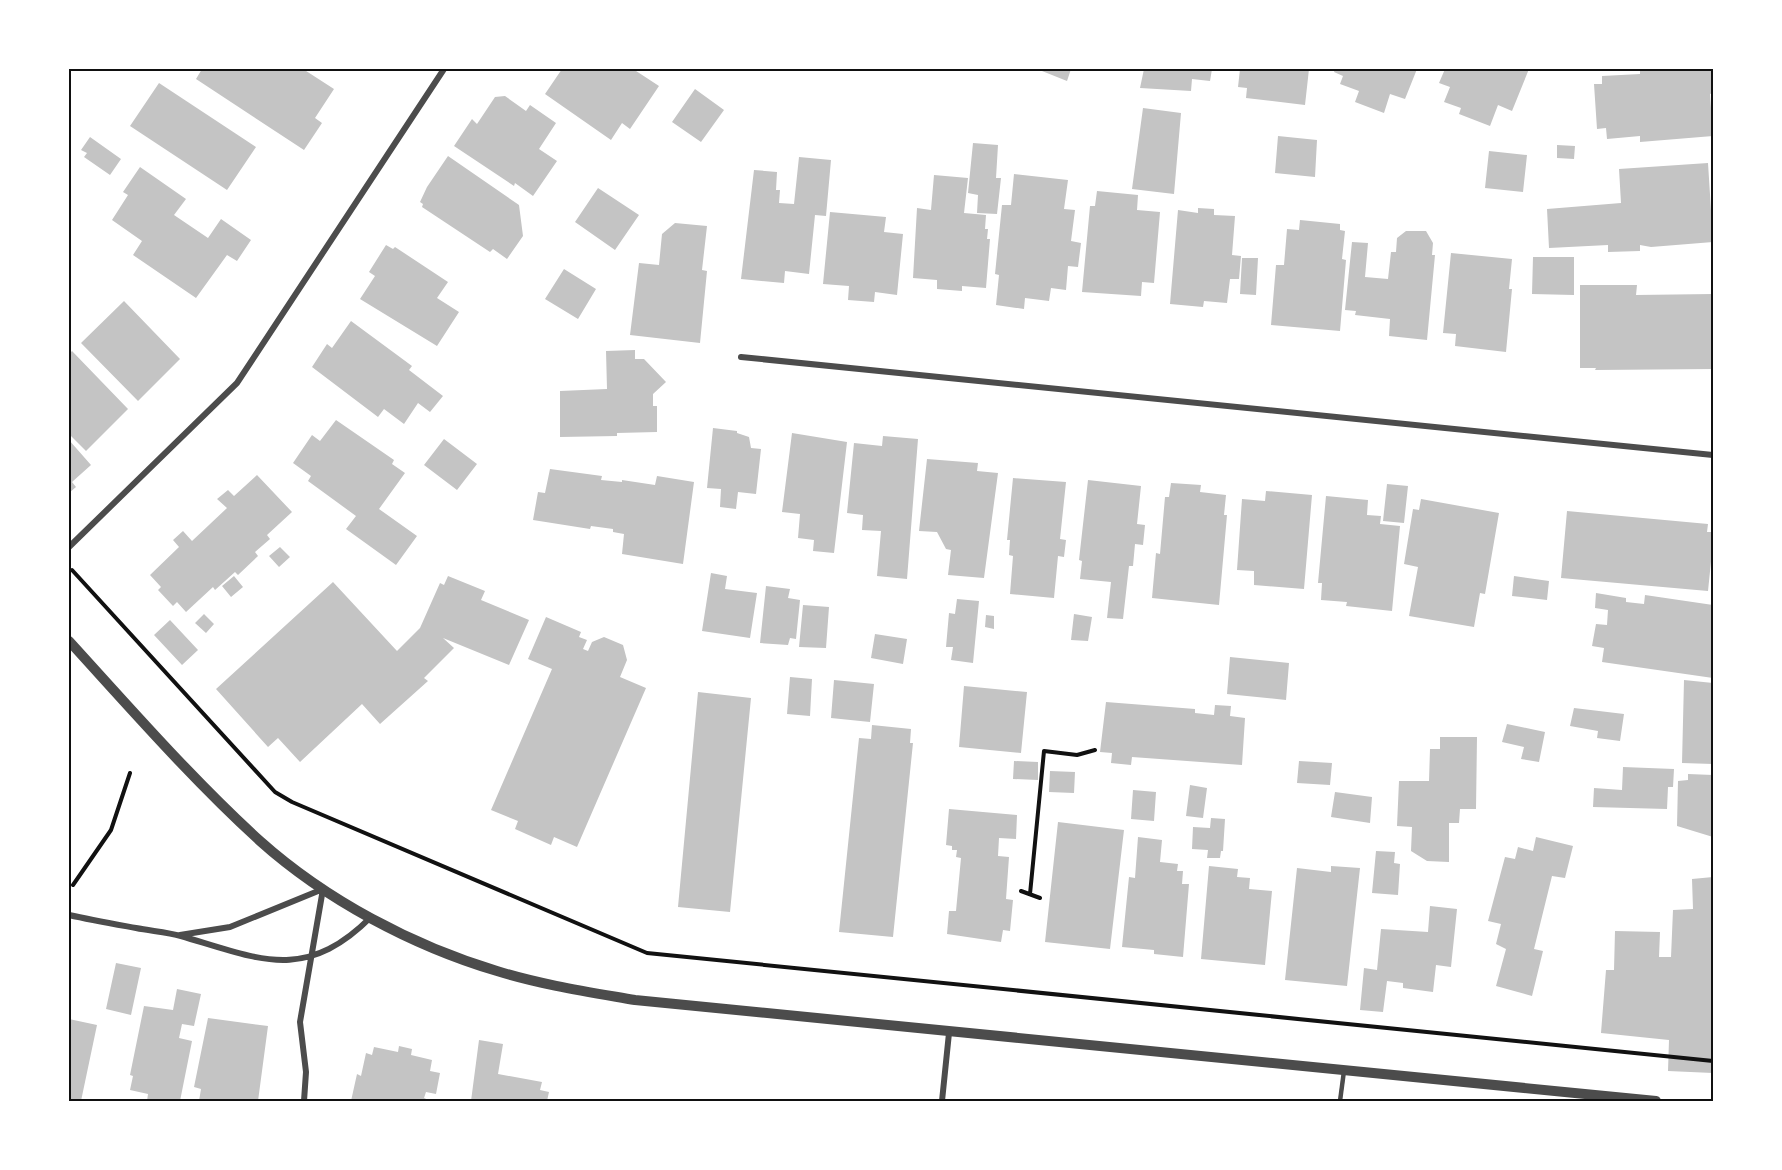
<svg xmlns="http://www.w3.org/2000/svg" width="1782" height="1170" font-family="Arial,sans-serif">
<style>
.building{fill:#c4c4c4}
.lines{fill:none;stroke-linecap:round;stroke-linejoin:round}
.path{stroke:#111;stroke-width:4}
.service{stroke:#4c4c4c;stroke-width:4.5}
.minor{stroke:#4c4c4c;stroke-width:6}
.tertiary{stroke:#4c4c4c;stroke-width:10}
.neatline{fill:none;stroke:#111;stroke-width:2}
</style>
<rect width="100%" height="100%" fill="#fff"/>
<path class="building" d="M202,69h101l31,20 -19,29 7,5 -18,27 -108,-71z
M562,69h71l26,17 -29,43 -8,-6 -11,17 -66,-46z
M1037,69h34l-4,12z
M1144,69h68l-2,12 -18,-2 -1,12 -51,-3z
M1240,69h69l-4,36 -59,-7 1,-10 -9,-1z
M1335,69h82l-12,30 -15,-5 -6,19 -29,-11 4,-11 -19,-7 3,-8 -9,-4z
M1445,69h84l-17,42 -14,-6 -8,21 -31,-12 2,-6 -17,-6 6,-15 -11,-4z
M1659,69h54v24l-3,1 3,42 -73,6v-6l-33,3 -1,-11 -9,1 -3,-45h8v-8l38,-2v-4z
M159,83l97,64 -29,43 -97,-64z
M695,89l29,21 -23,32 -29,-20z
M505,96l21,15 4,-6 26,18 -17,26 18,12 -24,35 -18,-13 -1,3 -60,-40 18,-27 5,5 18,-27z
M1143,108l38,5 -7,81 -42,-5z
M1278,136l39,4 -2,37 -40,-4z
M90,137l31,22 -11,16 -26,-18 3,-4 -6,-3z
M973,143l25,2 -2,33h5l-4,36 -20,-1 1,-18 -10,-2z
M1557,145l18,1 -1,13 -17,-1z
M1489,151l38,4 -4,37 -38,-4z
M448,156l71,49 4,31 -16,23 -14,-10 -3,3 -68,-45 1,-3 -3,-2 7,-15z
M799,157l32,3 -5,56 -11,-1 -6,59 -24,-3 -1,12 -43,-4 13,-109 23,2 -1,18h4l-1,13 15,1z
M1708,163l5,79 -62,5 -11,-2v6l-32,1v-7l-59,3 -2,-39 74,-6 -2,-34z
M140,167l46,32 -12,16 34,23 13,-19 30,21 -14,21 -10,-6 -31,43 -63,-43 9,-14 -30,-21 16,-25 -5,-3z
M1014,174l54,6 -4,29 11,1 -4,31 10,2 -3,24 -10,-1 -2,24 -15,-2 -2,13 -24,-3 -1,11 -28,-4 3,-30 -4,-1 7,-69h9z
M934,175l34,3 -4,35 22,2 -1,14h3l-1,10h3l-4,49 -24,-2v5l-25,-2v-9l-24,-2 4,-70 14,2z
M598,188l41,27 -24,35 -40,-28z
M1097,191l41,4 -1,15 23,2 -6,71 -12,-1 -1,14 -59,-4 8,-86h5z
M1198,208l16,1v6l21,1 -3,39 9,1 -2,23h-9l-3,24 -23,-2 -1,6 -33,-3 8,-94 20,3z
M830,212l56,5 -2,15 19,2 -6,61 -22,-3 -1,10 -26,-2 1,-14 -26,-2z
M1300,220l40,4v6l5,1 -3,28 4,1 -6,71 -69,-6 5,-60h8l3,-36 12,1z
M675,223l32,3 -5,44 5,1 -7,72 -70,-8 9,-72 20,2 3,-31z
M1406,231h20l7,12 -1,12h3l-8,85 -38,-4 1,-17 -35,-4 1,-4 -11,-1 7,-68 16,1 -3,34 23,2 3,-27h5l1,-14z
M386,245l7,4 2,-2 53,35 -11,16 22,14 -22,34 -77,-47 15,-23 -6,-4z
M1451,253l61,6 -3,30h3l-6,63 -51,-6 1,-12 -13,-1z
M1533,257h41v38l-42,-1z
M1242,258h16l-2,37 -16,-1z
M564,269l32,20 -18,30 -33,-20z
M1580,285h57l-1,10 77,-1v75l-118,1 1,-2h-16z
M124,301l56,58 -42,42 -57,-58z
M351,321l61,45 -3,4 34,26 -13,16 -12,-9 -14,21 -20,-15 -6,8 -66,-50 15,-23 5,4z
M635,350v9h9l22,23 -13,12v12h4v26l-40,1v3l-57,1v-46l47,-2 -1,-38z
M72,351l56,58 -42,42 -17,-17v-80z
M336,420l58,40 -2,4 13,9 -26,36 38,27 -21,29 -50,-36 10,-13 -48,-35 3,-5 -18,-13 19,-28 8,6z
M713,428l24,3v2l12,4 2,11 10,1 -5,45 -18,-2 -2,17 -16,-2 1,-18 -14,-1z
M792,433l55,9 -13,111 -21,-2 1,-11 -16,-2 2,-24 -18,-2z
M883,436l35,3 -11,140 -30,-3 4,-45 -19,-1 1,-15 -16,-2 7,-70 28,3z
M444,439l33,25 -20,26 -33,-25z
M69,440l22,25 -19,17 4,5 -7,6z
M927,459l51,4 -1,8 21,2 -14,105 -36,-3 3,-25 -5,-1 -9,-17 -18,-1z
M550,469l52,7 -1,4 21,2v-2l33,5 2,-9 37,6 -11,82 -61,-10 2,-20 -11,-2v-3l-22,-3 -1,3 -57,-9 5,-28 7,1z
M257,475l35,37 -25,23 3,4 -15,13 3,4 -20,19 -3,-3 -20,18 -2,-3 -27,25 -9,-10 -4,4 -15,-16 3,-3 -11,-12 29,-28 -6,-7 10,-9 9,10 35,-33 -10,-9 11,-9 6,6z
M1013,478l53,4 -6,57 6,1 -2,17 -6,-1 -4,42 -44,-4 3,-38 -4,-1 1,-15h-3z
M1088,480l53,6 -4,38 8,1 -2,20 -8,-1 -2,22h-4l-6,53 -16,-1 4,-36 -31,-3 2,-18 -3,-1z
M1171,483l30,2 -1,7 26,3 -2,20h3l-8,90 -67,-7 4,-45 4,1 5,-57h4z
M1387,484l21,2 -4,37 -21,-2z
M1266,491l46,4 -8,94 -50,-4v-14l-17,-1 5,-71 23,2z
M1326,496l42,4 -1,15 14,1 -1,8 20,2 -8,85 -46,-5 1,-4 -26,-2 1,-17h-4z
M1421,499l78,14 -14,81 -5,-1 -6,34 -65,-11 9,-49 -14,-3 9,-55 6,1z
M1567,511l141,13 -1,8h6v10l-5,49 -147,-13z
M280,547l10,10 -11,10 -10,-11z
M711,573l16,3 -2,13 32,4 -7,45 -48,-7z
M234,576l9,11 -12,10 -9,-11z
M448,576l37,15 -4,9 48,20 -20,45 -66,-27 11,10 -30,30 4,3 -48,43 -18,-20 -62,58 -22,-24 -10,9 -52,-58 117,-107 64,69 23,-23 20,-45 4,2z
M1514,576l35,5 -2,19 -35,-4z
M766,586l24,3 -2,9 12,2 -4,39 -6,-1 -2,7 -28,-2z
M1596,593l30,5v4l18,2 1,-9 68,10v73l-111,-16 2,-14 -12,-2 4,-22 11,1 1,-15 -13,-2z
M957,599l22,2 -6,62 -22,-3 2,-13h-7l3,-34 6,1z
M803,605l26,2 -3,41 -27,-1z
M204,614l10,10 -8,9 -11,-10z
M1074,614l18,3 -4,24 -17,-1z
M986,615l8,1v13l-9,-2z
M546,617l35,15 -2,5 8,3 -4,9 5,2 4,-9 12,-5 19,8 4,15 -7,17 26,11 -69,159 -23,-10 -3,8 -36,-16 3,-8 -27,-11 61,-141 -24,-10z
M170,620l28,30 -16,15 -28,-30z
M875,634l32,5 -4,25 -32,-6z
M1230,657l59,6 -3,37 -59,-6z
M790,677l22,2 -2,37 -23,-2z
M834,680l40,4 -4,38 -39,-4z
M1684,680l29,3v81l-31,-1z
M964,686l63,6 -6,61 -62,-6z
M698,692l53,6 -21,214 -52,-5z
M1106,702l89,7v4l19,2 1,-10 16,1 -1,10 15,2 -3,47 -110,-8 -1,8 -20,-2 1,-10 -12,-1z
M1574,708l50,6 -4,27 -23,-3 1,-7 -28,-5z
M1507,724l38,8 -6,30 -18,-3 3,-12 -22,-5z
M872,725l39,4 -1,14h3l-20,194 -54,-5 20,-194 12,1z
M1440,737h37l-1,72h-16l-1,14h-10v39l-22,-1 -16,-10 1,-24 -15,-1 2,-45h30l1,-32h10z
M1014,761l24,1v18l-25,-1z
M1299,761l33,2 -2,22 -33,-2z
M1623,767l51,2 -1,18h-5l-1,22 -74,-2 1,-19 28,2z
M1050,771l25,1 -1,21 -25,-1z
M1688,774l25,1v62l-36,-11 1,-45 10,-1z
M1190,785l17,3 -4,30 -17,-2z
M1133,790l23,2 -2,29 -23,-2z
M1335,792l37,5 -2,26 -39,-6z
M949,809l68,6 -1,24 -17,-1 -1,18 11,1 -3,42 7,1 -3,31 -7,-1 -2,12 -54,-8 2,-23h7l5,-53 -5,-1 1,-7h-5v-4l-6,-1z
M1211,818l14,1 -2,32h-2l-1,7h-13l1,-8 -16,-1 1,-22 17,1z
M1058,822l66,8 -14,119 -65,-7z
M1138,837l24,3 -2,22 18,2 -1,7h6l-1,13h7l-6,73 -29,-3v-4l-32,-3 7,-70 6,1z
M1536,837l37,9 -8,32 -13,-2 -18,73 9,2 -11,45 -36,-10 10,-37 -10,-5 5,-20 -13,-3 17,-64 10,2 3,-12 15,4z
M1376,851l19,1 -1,11 6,1 -2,31 -26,-2z
M1209,866l29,3 -1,8 13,1 -1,11 23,2 -7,74 -64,-6z
M1331,866l29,2 -13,118 -62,-6 12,-112 34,4z
M1713,877v196l-45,-2 1,-31 -68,-7 5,-63h8l1,-39 45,1 -1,25h12l2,-47 20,-1 -1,-30z
M1430,906l27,3 -6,58 -15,-2 -3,27 -30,-4v-5l-16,-2 -4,31 -23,-2 4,-42 13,2 4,-41 47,3z
M116,963l25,5 -10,47 -25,-6z
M177,989l24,5 -7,32 -12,-2 -3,14 13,3 -12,60h-33l1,-7 -18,-4 3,-14 -3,-1 14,-69 29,4z
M208,1018l60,8 -10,75h-59l2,-12 -7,-2z
M69,1019l28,6 -16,76h-12z
M479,1040l24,4 -5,30 44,8 -2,8 9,2 -2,9h-76z
M399,1046l13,3 -1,6 21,5 -2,11 10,2 -4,21 -10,-2 -2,6 7,3h-80l6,-27 4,2 5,-23 6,2 2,-8 24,5z"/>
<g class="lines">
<path class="path" d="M72,570l203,222 17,10 355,151 1066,108
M73,885l38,-55 19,-57
M1021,891l19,7
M1030,894l14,-143 33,4 18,-5"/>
<path class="service" d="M1340,1101l4,-30"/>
<path class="minor" d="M741,357l972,98
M69,547l168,-164 207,-314
M69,915c22,5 45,9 67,13 15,3 31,4 45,8 78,23 124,47 190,-19
M180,935l50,-8 93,-38
M304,1101l2,-29 -6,-50 23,-133
M942,1101l7,-68"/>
<path class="tertiary" d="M69,641c62,68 123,138 191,200 66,59 153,105 237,130 45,14 92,21 138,29l1021,101"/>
</g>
<rect width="1782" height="1170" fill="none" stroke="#ffffff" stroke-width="141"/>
<rect x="70" y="70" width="1642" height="1030" class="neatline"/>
</svg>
